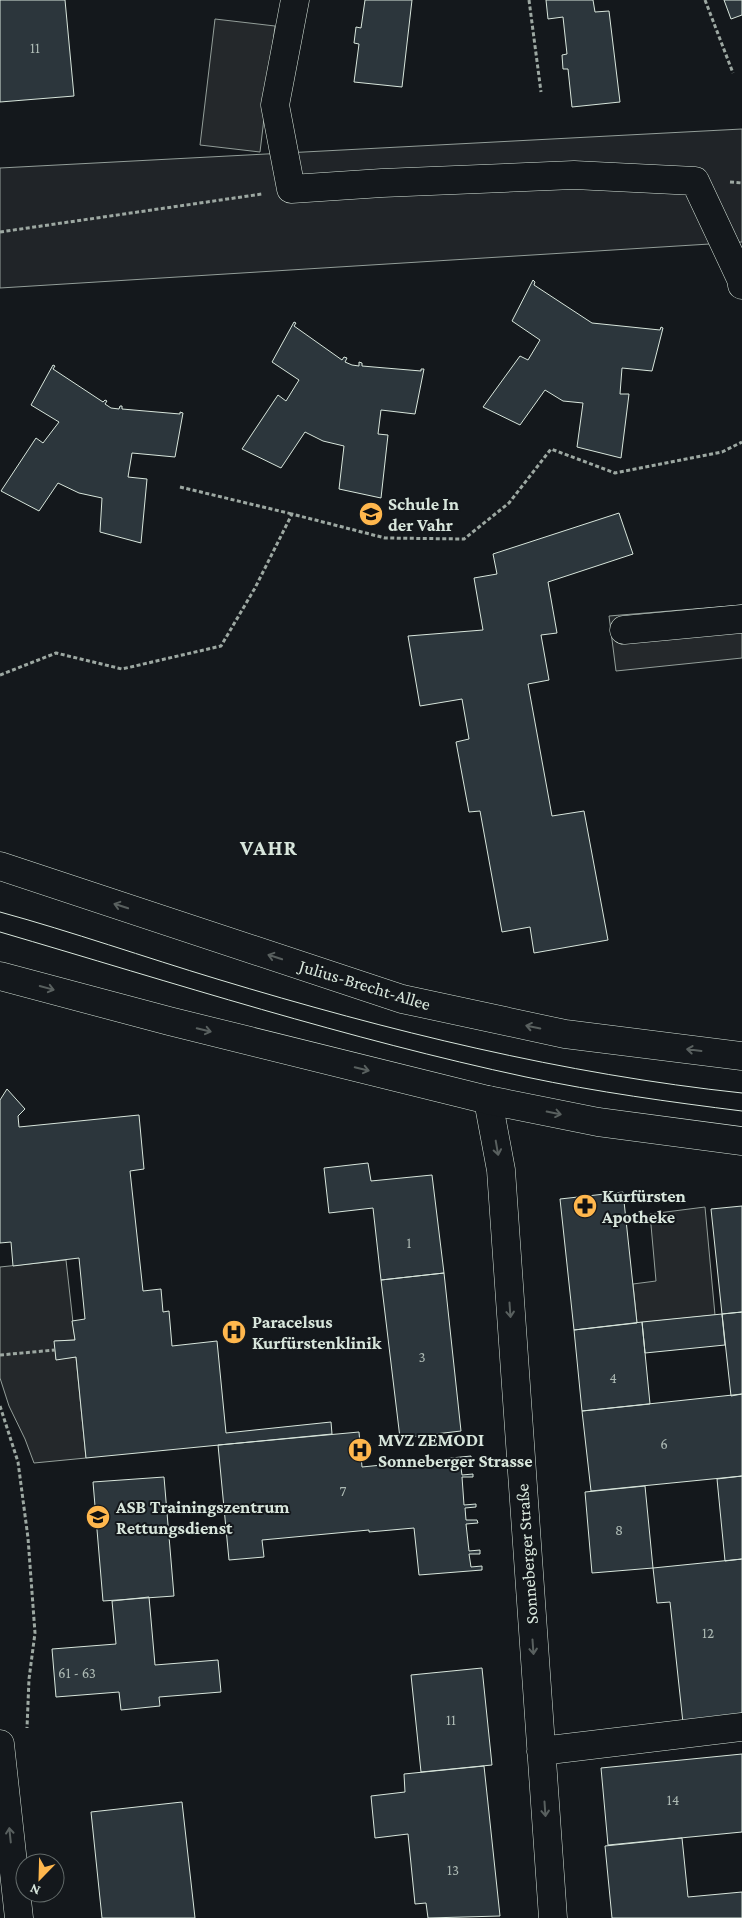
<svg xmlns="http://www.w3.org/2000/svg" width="742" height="1918" font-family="'Crimson Pro',serif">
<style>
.green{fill:#202428;stroke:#939e99}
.parking{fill:#24282b;stroke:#939e99}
.building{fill:#2c363c;stroke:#d8e6dc}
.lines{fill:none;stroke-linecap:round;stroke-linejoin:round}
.minor-casing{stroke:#d8e6dc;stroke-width:29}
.major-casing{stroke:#d8e6dc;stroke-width:29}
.path{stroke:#9da8a2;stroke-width:3;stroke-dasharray:4 2.5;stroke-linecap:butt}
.minor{stroke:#14181c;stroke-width:28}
.major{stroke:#14181c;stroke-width:28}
.tram{stroke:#d8e6dc;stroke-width:1}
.oneway{stroke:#59605f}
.labels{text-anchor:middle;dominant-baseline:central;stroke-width:4;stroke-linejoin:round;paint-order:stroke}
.number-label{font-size:15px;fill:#adbab4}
.poi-label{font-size:18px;font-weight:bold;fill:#d8e6dc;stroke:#14181c;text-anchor:start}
.street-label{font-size:18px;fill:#d8e6dc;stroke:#14181c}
.district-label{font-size:22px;font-weight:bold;letter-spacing:1px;fill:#d8e6dc;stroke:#14181c}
</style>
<rect width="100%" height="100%" fill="#14181c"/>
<path class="green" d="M742,129v113l-742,46v-120z"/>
<path class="parking" d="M215,19l60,7 -15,126 -60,-7z
M742,605v53l-126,13 -7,-55z
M705,1207l10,108 -78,8 -4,-39 23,-3 -6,-67z
M66,1260l9,80 -20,1 1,18 20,-2 10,101 -52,5 -9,-24 -16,-33 -9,-28v-111z"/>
<path class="building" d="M0,0h65l9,96 -74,6z
M365,0h47l-10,87 -48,-5 5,-38 -5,-1 2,-16 5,1z
M546,0h47l2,12 14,-1 11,91 -48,5 -4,-38h-5l-1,-14 5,-1 -4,-37 -15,2z
M724,0h18v15l-11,4z
M533,280l2,2 -1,3 58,38 68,7 1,-3 2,1 -11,43 -30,-3 -2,26h9l-8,64 -44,-11 6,-44 -20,-2 -18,-11 -25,35 -37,-18 37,-51 8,4 12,-20 -28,-19z
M294,322l2,1 -2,3 48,34 2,-3 3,1 -2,4 7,3 7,1v-4l3,1v3l59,5v-2h3l-9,45 -34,-4 -3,24 10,1 -7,63 -42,-9 5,-43 -21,-5 -18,-9 -24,36 -39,-19 36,-54 8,6 13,-21 -27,-18z
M53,365l2,1 -2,3 50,33 2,-2 2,1 -2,3 6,4 8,1 1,-3h2v3l58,5v-2l3,1 -8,44 -43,-4 -4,24 19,2 -6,64 -41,-11 2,-34 -23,-5 -21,-10 -19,28 -38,-20 35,-53 7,5 16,-21 -28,-17z
M619,513l14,41 -85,28 9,51 -16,2 8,45 -21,4 24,132 32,-5 24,129 -74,13 -4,-26 -28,5 -22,-121 -11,1 -13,-70 13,-3 -7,-40 -42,7 -12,-70 75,-6 -9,-52 23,-4 -4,-20z
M7,1089l18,20 -7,7 1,11 120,-12 5,54 -14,2 13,120 18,-2 2,23 6,-1 3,35 45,-5 9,92 105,-11 1,12 -246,24 -10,-101 -20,3 -2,-19 21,-1 -3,-19 13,-2 -6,-61 -66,8 -2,-24 -11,1v-143z
M368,1163l3,18 61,-6 12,98 -63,7 -8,-72 -44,5 -5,-45z
M623,1192l14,131 -63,7 -14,-131z
M742,1206v106l-20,2 -11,-105z
M444,1273l17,158 -61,7 -19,-158z
M742,1312v82l-11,2 -9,-82z
M722,1314l3,31 -80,8 -3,-31z
M642,1322l8,82 -68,7 -8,-81z
M742,1394v82l-151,15 -9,-80z
M359,1432l3,35 109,-11v4l-11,1 2,14 11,-1v3h-11l2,28 12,-1v3l-11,1 1,12h11l1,3 -12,1 3,27 11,-1v4h-11l2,13 11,-1v4l-63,5 -5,-47 -45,4v-2l-107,10 2,17 -35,3 -11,-115z
M742,1476v83l-17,2 -8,-82z
M164,1477l10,119 -71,5 -10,-119z
M645,1486l8,82 -61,5 -7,-81z
M742,1559v159l-59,5 -13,-121 -13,1 -4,-35z
M149,1597l6,68 63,-5 3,32 -62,5 1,9 -39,4 -2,-18 -63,5 -4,-48 64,-5 -4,-43z
M482,1668l10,97 -71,7 -10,-97z
M742,1754v78l-134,13 -7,-77z
M484,1766l16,150 -72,2 -2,-15 -11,1 -7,-70 -33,4 -4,-42 34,-4 -1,-18z
M182,1802l13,116h-93l-11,-106z
M682,1838l6,59 54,-5v26h-130l-7,-72z"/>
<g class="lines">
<g class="minor-casing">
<path id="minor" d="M295,0l-20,105 16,84 91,-6 192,-8 121,6 46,98 1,6
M624,630l118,-11
M488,1100l13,70 52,748
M541,1751l201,-24"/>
</g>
<g class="major-casing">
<path id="major" d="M0,866l402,133 163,35 177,22
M0,976l169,45 319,79 110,22 144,19
M0,1744l19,174"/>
</g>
<path class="path" d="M529,0l12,92
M705,0l28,73
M730,182l12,1
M0,232l262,-38
M180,487l112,27
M0,675l56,-22 66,16 99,-23 34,-58 37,-74 93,24 79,1 45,-36 42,-54 64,24 107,-21 20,-10
M0,1355l55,-5
M0,1406l18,56 10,76 7,95 -6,46 -2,49"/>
<use href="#minor" class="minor"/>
<use href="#major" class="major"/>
<path class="tram" d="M0,912c73,20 144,45 217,67 172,52 346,95 525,114
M0,932c174,51 348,107 526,145 71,15 144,25 216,34"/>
</g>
<defs><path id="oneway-shaft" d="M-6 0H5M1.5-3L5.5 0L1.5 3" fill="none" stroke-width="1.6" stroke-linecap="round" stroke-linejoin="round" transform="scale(1.25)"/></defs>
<g class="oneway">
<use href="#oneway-shaft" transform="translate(121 906) rotate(-162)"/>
<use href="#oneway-shaft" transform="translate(275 957) rotate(-162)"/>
<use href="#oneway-shaft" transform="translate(47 988) rotate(15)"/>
<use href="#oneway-shaft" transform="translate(533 1027) rotate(-168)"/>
<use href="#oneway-shaft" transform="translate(204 1030) rotate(14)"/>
<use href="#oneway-shaft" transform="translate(694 1050) rotate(-173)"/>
<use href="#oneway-shaft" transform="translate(362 1069) rotate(14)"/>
<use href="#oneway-shaft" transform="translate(554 1113) rotate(11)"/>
<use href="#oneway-shaft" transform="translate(497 1148) rotate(80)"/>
<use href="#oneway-shaft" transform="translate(510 1310) rotate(86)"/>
<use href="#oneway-shaft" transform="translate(533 1647) rotate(86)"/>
<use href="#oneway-shaft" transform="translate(545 1809) rotate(86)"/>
<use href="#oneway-shaft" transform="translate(10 1835) rotate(-96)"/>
</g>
<defs>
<g id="school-disc" transform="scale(1.25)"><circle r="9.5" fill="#ffb74d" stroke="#14181c"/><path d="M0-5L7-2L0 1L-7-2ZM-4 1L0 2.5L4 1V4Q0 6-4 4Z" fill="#111"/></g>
<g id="pharmacy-disc" transform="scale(1.25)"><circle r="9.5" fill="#ffb74d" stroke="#14181c"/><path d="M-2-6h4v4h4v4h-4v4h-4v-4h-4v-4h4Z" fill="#111"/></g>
<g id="hospital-disc" transform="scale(1.25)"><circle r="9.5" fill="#ffb74d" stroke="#14181c"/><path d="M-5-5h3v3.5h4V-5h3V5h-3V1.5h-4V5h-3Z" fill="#111"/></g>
</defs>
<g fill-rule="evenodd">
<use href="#school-disc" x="371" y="514"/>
<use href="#pharmacy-disc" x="585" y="1206"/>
<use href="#hospital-disc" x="234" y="1332"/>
<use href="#hospital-disc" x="360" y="1450"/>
<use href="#school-disc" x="98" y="1517"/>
</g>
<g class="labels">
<g class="number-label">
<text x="35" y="48">11</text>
<text x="409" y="1243">1</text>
<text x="422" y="1357">3</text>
<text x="613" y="1378">4</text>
<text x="664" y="1444">6</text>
<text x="343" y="1491">7</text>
<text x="619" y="1530">8</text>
<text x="708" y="1633">12</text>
<text x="77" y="1673">61 - 63</text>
<text x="451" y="1720">11</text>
<text x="673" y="1800">14</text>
<text x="453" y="1870">13</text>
</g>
<g class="poi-label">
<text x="388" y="504">Schule In<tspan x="388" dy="21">der Vahr</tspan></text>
<text x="602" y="1196">Kurfürsten<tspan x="602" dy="21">Apotheke</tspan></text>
<text x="252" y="1322">Paracelsus<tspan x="252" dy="21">Kurfürstenklinik</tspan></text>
<text x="378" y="1440">MVZ ZEMODI<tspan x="378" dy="21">Sonneberger Strasse</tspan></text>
<text x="116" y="1507">ASB Trainingszentrum<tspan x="116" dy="21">Rettungsdienst</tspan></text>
</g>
<g class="street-label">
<text transform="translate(365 985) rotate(17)">Julius-Brecht-Allee</text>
<text transform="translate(527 1554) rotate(-94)">Sonneberger Straße</text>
</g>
<g class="district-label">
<text x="269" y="847">VAHR</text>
</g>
</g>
<g transform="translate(40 1878) rotate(203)"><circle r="24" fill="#14181c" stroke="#626a69"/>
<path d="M0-4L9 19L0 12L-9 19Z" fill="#ffb74d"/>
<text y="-8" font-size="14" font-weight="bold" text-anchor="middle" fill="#d8e6dc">N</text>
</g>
</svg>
